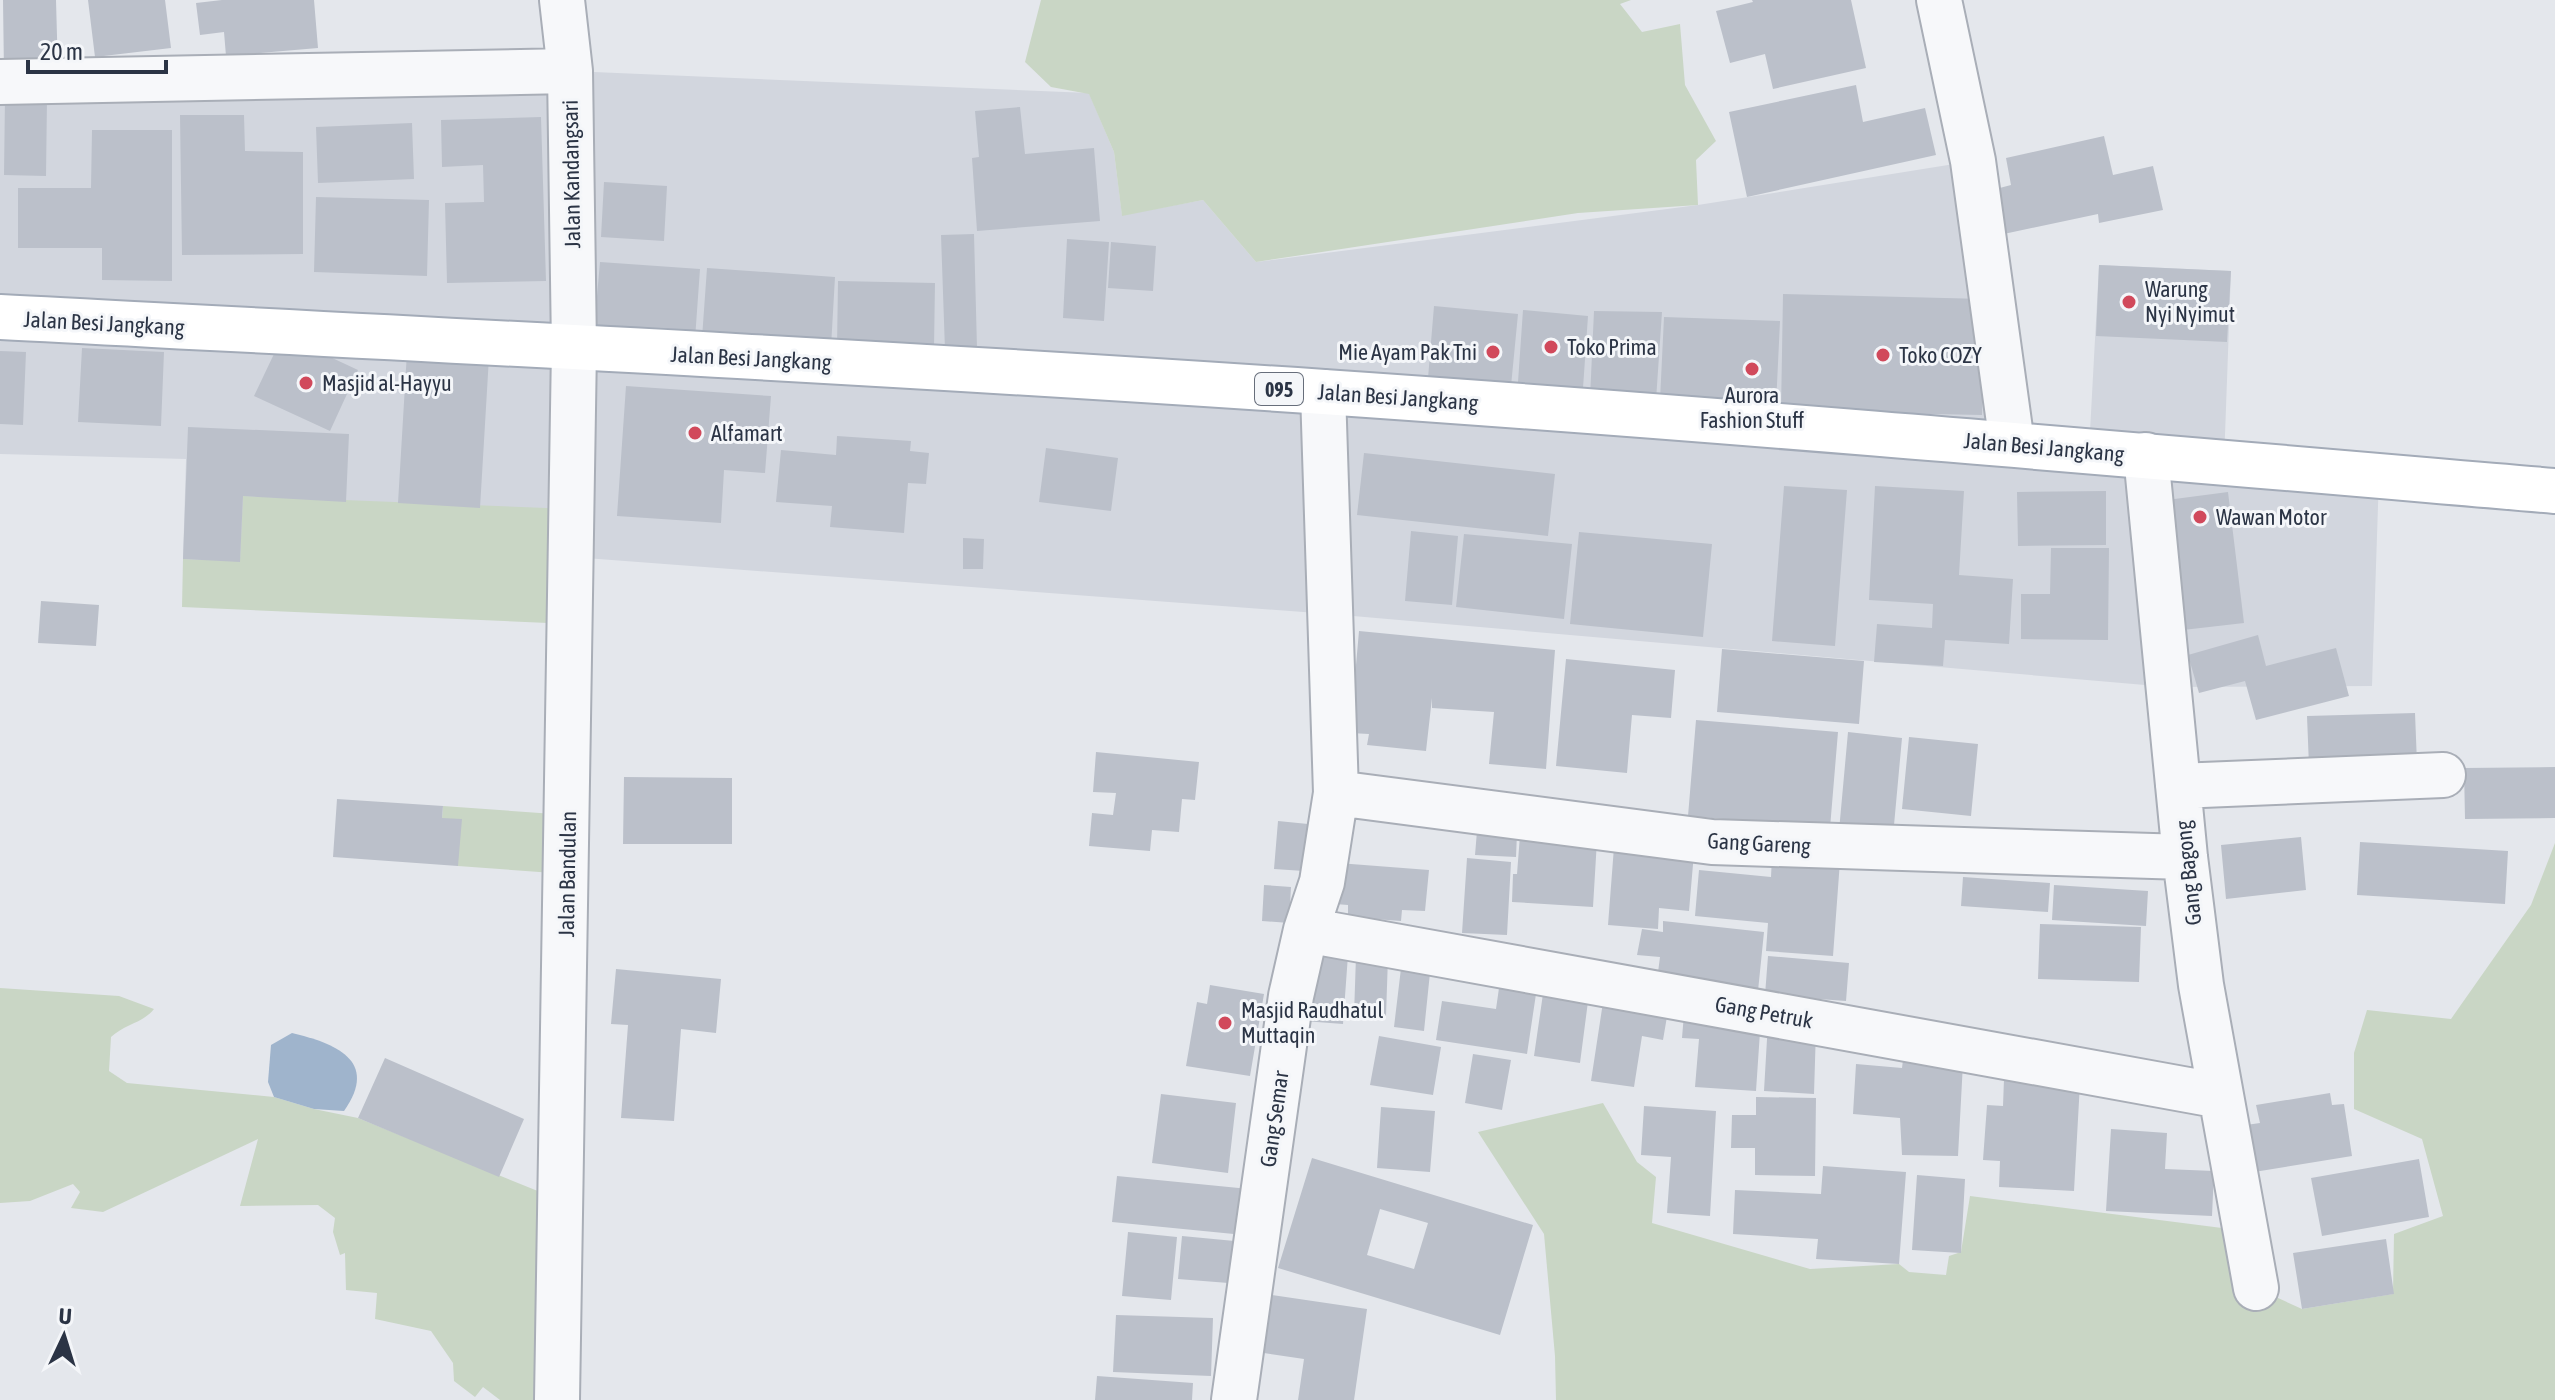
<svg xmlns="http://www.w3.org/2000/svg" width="2555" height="1400" font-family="'Asap Condensed',sans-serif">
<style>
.built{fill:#d2d6de}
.green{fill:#c9d6c5}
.water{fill:#9fb4cc}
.building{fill:#bbc0ca;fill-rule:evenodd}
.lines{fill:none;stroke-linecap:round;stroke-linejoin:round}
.minor-casing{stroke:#a9aeb7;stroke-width:48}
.major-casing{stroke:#a3abb8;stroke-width:48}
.minor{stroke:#f7f8fa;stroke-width:44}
.major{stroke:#fff;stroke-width:44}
.poi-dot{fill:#d1495b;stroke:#f4f6f9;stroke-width:3}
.labels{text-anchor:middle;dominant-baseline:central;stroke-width:6;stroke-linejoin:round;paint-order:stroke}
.shield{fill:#f4f6f9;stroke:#676e7b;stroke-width:2}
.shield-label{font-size:20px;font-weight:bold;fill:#2b3445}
.street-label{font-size:22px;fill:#2b3445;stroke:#f4f6f9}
.poi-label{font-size:22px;fill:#2b3445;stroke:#f4f6f9;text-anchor:start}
</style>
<rect width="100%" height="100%" fill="#e4e7ec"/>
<path class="built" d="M570,71l519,22 25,59 8,63 81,-15 53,62 442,-57 275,-44 39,282 77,7 10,-185 132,6 -7,191 155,14 -7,210 -204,1 -838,-73 -758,-57 -332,5 -57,-3 3,-100 -186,-5v-372z"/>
<path class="green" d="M1041,0h590l-11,4 22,28 38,-8 5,61 31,56 -20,19 2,45 -120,8 -322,49 -53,-62 -81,16 -8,-64 -25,-58 -38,-7 -26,-25z
M243,496l329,13 -1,115 -389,-17 1,-48 57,2z
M443,806l125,9 -1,59 -109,-8 -16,-48z
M2555,843v557h-999l-1,-44 -11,-122 -66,-102 125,-29 34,59 19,15 -4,46 158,46 89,-5 10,8 37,3 3,-19 12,-4 9,-56 252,32 34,60 46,21 91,-15 1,-60 49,-18 -21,-77 -68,-30v-56l13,-43 84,9 80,-114z
M0,988l119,8 35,13c-11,14 -29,15 -43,28l-2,34 18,12 147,14 40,12 44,9 202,82 -2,200h-58l-17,-13 -8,10 -21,-16 -1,-18 -22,-32 -56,-12 2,-26 -31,-3 -1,-37 -5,2 -7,-23 2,-14 -17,-13 -78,1 18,-67 -155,73 -32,-4 9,-16 -7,-8 -43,17 -30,2z"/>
<path class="water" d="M292,1033c42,10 88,27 52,78l-30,-2 -40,-12 -6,-15 3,-37z"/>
<path class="building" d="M3,0h53l2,72 -54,1z
M88,0h77l6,48 -76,9z
M222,0h92l4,48 -92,8 -2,-24 -24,3 -4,-32z
M1752,0h99l15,68 -93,21 -8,-35 -35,9 -14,-52 37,-9z
M1856,85l7,37 62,-14 11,47 -189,42 -18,-85z
M5,97l42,2 -1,77 -42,-1z
M1020,107l5,47 69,-6 6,73 -123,10 -5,-73 7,-1 -4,-46z
M180,115h64l1,36 58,1v102l-121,1z
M541,117l5,164 -99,2 -2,-80 39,-1 -1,-37 -41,2 -1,-47z
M412,123l2,56 -96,4 -2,-56z
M92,130h80v151l-70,-1v-32h-84v-60h73z
M2104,136l9,39 40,-9 10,44 -64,13 -1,-9 -113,24 -8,-44 34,-9 -5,-27z
M604,182l63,4 -3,55 -63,-4z
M316,197l113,3 -2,76 -113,-4z
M974,234l3,114 -32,2 -4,-115z
M1067,239l42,3 -5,79 -41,-3z
M1111,242l45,4 -3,45 -45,-3z
M600,262l100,7 -5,70 -101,-8z
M2099,265l132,6 -4,71 -131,-6z
M707,268l128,9 -4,70 -129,-9z
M838,281l97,2 -1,65 -97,-1z
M1783,294l202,5 -3,116 -201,-4z
M1434,306l84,8 -7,72 -83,-8z
M1523,310l65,6 -5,72 -65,-6z
M1594,311l68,1 -6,88 -66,-2z
M1664,317l116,4 -4,84 -116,-5z
M283,335l75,35 -28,61 -76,-35z
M82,348l82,4 -3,74 -83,-4z
M0,351l26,1 -3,73 -23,-1z
M407,352l82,5 -9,151 -82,-5z
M626,386l145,10 -6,77 -41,-3 -3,53 -104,-7z
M188,427l161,7 -3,68 -103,-6 -3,66 -57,-3z
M837,436l74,5 -1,10 19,2 -3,31 -18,-1 -4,50 -74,-6 2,-21 -56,-4 5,-52 55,5z
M1046,448l72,10 -7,53 -72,-9z
M1364,453l191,21 -7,62 -191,-21z
M1784,486l63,4 -12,156 -63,-5z
M1875,486l89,5 -5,84 54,4 -4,65 -64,-4 -2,26 -69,-4 3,-38 55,4 1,-24 -64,-4z
M2106,491v54l-88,1 -1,-54z
M2228,492l16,131 -61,7 -16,-130z
M1411,531l47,5 -6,69 -47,-4z
M1579,532l133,12 -9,93 -133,-13z
M1464,534l108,10 -8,75 -108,-12z
M963,538l21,1 -1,30h-20z
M2051,548h58l-1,92 -87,-1v-45h29z
M41,601l58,4 -3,41 -58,-3z
M1359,631l196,19 -9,119 -57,-5 5,-52 -62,-4v-10l-6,53 -59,-6 2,-11 -19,-1z
M2258,635l8,31 70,-18 13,48 -93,24 -11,-39 -46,12 -11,-38z
M1722,649l142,12 -5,63 -142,-12z
M1566,659l109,11 -4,48 -39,-3 -5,58 -71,-7z
M2415,713l2,50 -108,3 -2,-50z
M1696,720l142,12 -8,96 -142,-12z
M1848,732l54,6 -9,98 -54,-5z
M1909,737l69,7 -7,72 -69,-7z
M1096,752l103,10 -4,38 -13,-1 -3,33 -27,-2 -2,21 -61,-5 3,-33 21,2 3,-22 -23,-1z
M2555,767v51l-90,1 -1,-51z
M624,777l108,1v66h-109z
M337,799l106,7 -1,12 20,1 -4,47 -125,-9z
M1278,821l30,3 -4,47 -30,-2z
M1477,831l40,2 -1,24 -41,-2z
M1615,834l80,7 -6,70 -30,-3 -1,21 -50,-4z
M1520,835l77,5 -4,67 -81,-5 1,-28h4z
M2301,837l5,53 -80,9 -5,-54z
M2360,842l148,9 -3,53 -148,-9z
M1772,856l68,5 -7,95 -67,-5 2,-28 -73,-7 4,-46 72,7z
M1467,858l44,4 -4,73 -45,-2z
M1338,863l91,7 -4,41 -23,-1 -1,11 -53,-4v-12l-13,-1z
M1963,877l87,6 -2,29 -87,-6z
M1264,885l27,2 -2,36 -27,-2z
M2054,885l94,6 -2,35 -94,-6z
M1663,921l101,11 -6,59 -101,-11 3,-23 -23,-2 5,-26 21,3z
M2040,924l101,3 -2,55 -101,-3z
M1309,952l39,3 -5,69 -39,-3z
M1356,956l32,1 -2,59 -32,-1z
M1768,956l81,7 -3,38 -81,-6z
M1402,960l29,3 -7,68 -30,-4z
M616,969l105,10 -5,54 -35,-4 -7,92 -53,-3 7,-93 -17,-1z
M1545,980l45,6 -10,77 -46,-7z
M1210,985l54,9 -14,82 -64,-10 11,-64 10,2z
M1499,988l37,6 -9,60 -91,-14 6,-39 54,8z
M1605,989l65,10 -7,41 -21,-4 -8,51 -43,-6z
M1684,1014l77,3 -5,74 -61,-4 4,-48 -17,-1z
M1768,1022l48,7 -2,65 -50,-3z
M1379,1036l62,11 -8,48 -63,-10z
M1473,1054l38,6 -9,50 -37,-7z
M385,1058l139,61 -25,58 -141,-59z
M1903,1060l60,3 -5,93 -56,-1 -2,-37 -47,-4 3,-50 46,4z
M2004,1079l76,4 -6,108 -75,-4 1,-26 -17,-1 4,-55 16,1z
M2330,1093l2,12 12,-1 8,52 -104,17 -9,-47 21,-3 -4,-18z
M1161,1094l75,9 -8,70 -76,-10z
M1756,1097l60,1 -1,78 -60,-1v-27h-24l1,-33h24z
M1644,1106l72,5 -6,105 -43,-3 4,-56 -30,-2z
M1381,1107l54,4 -5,61 -53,-4z
M2111,1129l56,4 -2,36 49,2 -2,45 -106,-5z
M1312,1158l221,67 -33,110 -222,-67zM1380,1209l48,14 -14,46 -47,-14z
M2419,1159l10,58 -107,19 -11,-58z
M1823,1166l83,6 -7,92 -83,-5 2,-20 -85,-5 2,-44 86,4z
M1917,1175l48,4 -4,74 -49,-3z
M1117,1176l132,13 -5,46 -132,-13z
M1128,1232l49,5 -6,63 -49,-4z
M1182,1236l63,6 -4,42 -63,-5z
M2386,1239l8,55 -92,15 -9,-56z
M1272,1295l95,14 -13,91h-56l6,-41 -40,-6z
M1116,1315l97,3 -2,58 -98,-4z
M1097,1376l96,7 -1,17h-97z"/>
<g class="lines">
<g class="minor-casing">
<path id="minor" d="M1939,0l34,161 39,283
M0,82l570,-11
M2146,455l39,402 16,128 55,303
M2178,786l265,-11
M1336,793l376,49 473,15
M1306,930l915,166
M557,1400l17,-1052 -4,-277 -8,-71
M1234,1400l57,-404 15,-66 16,-48 14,-89 -13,-401"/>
</g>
<g class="major-casing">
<path id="major" d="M0,317c441,23 883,45 1324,75 410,28 821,64 1231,99"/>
</g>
<use href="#minor" class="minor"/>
<use href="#major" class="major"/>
</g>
<g class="poi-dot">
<circle cx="2129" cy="302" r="8"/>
<circle cx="1551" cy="347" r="8"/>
<circle cx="1493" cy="352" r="8"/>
<circle cx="1883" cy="355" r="8"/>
<circle cx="1752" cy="369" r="8"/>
<circle cx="306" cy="383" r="8"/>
<circle cx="695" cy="433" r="8"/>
<circle cx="2200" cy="517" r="8"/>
<circle cx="1225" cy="1023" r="8"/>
</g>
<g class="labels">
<rect class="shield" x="1255" y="373" width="48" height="32" rx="6"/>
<g class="shield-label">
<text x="1279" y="389">095</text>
</g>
<g class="street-label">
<text transform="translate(571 174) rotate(-91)">Jalan Kandangsari</text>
<text transform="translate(104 323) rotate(3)">Jalan Besi Jangkang</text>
<text transform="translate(751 358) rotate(3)">Jalan Besi Jangkang</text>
<text transform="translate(1398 397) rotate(4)">Jalan Besi Jangkang</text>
<text transform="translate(2044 447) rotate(5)">Jalan Besi Jangkang</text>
<text transform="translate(1759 843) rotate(3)">Gang Gareng</text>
<text transform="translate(2188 873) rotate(-96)">Gang Bagong</text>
<text transform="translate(567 874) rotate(-89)">Jalan Bandulan</text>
<text transform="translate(1764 1012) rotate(10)">Gang Petruk</text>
<text transform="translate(1274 1119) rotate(-82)">Gang Semar</text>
</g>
<g class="poi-label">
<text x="2145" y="289">Warung<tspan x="2145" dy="25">Nyi Nyimut</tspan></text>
<text x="1567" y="347">Toko Prima</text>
<text x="1477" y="352" text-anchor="end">Mie Ayam Pak Tni</text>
<text x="1899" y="355">Toko COZY</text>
<text x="322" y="383">Masjid al-Hayyu</text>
<text x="1752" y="395" text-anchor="middle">Aurora<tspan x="1752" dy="25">Fashion Stuff</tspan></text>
<text x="711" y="433">Alfamart</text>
<text x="2216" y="517">Wawan Motor</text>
<text x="1241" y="1010">Masjid Raudhatul<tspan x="1241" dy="25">Muttaqin</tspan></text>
</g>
</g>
<g transform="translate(64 1336) rotate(4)" stroke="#f4f6f9" stroke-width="6" paint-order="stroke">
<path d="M0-6L14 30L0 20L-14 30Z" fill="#2b3445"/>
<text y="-12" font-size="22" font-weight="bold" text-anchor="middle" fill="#2b3445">U</text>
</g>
<path d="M28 60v12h138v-12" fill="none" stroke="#2b3445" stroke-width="4"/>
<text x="40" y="60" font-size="24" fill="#2b3445" stroke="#f4f6f9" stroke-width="6" paint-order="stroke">20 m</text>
</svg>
